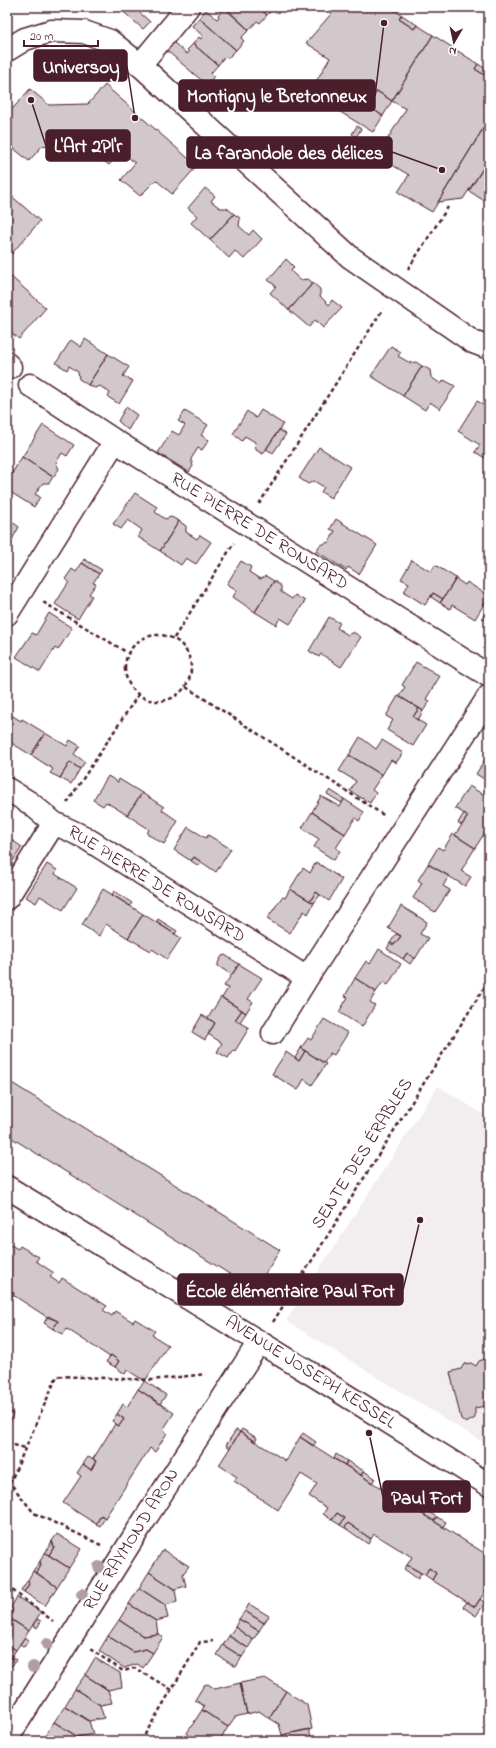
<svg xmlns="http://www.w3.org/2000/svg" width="496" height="1748" font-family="'Indie Flower',sans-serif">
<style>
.built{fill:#f2eeef}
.building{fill:#d2c7cb;stroke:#4a1f2b}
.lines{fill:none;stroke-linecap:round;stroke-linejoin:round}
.street-casing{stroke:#4a1f2b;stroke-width:25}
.secondary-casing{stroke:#4a1f2b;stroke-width:25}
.path{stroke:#4a1f2b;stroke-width:2.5;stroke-dasharray:4 3;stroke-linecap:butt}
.street{stroke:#fff;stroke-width:22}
.secondary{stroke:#fff;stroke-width:22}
.tree{fill:#b19ea3}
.labels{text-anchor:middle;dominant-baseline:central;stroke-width:4;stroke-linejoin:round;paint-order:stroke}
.street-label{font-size:18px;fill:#4a1f2b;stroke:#fff}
.leader{fill:none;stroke:#4a1f2b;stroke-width:1.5}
.callout-dot{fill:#4a1f2b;stroke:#fff;stroke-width:1.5}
.callout{fill:#4a1f2b;stroke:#4a1f2b;stroke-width:1.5}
.callout-label{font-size:19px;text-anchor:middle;font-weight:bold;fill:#fff}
</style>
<rect width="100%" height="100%" fill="#fff"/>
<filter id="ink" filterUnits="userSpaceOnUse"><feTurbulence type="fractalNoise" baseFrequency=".025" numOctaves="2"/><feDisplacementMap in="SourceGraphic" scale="8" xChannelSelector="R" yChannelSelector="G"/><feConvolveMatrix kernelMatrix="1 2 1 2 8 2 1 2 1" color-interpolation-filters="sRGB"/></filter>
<g filter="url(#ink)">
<path class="built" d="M438,1086l51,32v328l-203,-125z"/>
<path class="building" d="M118,7h23l-3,4 12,11 -7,7z
M225,7h33l9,8 -7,8 -3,-2 -8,9z
M258,7h17l-8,8z
M337,7h43l2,2 7,-2 13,8 -3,4 15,10 3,-4 16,10 -41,66 -15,-10 -9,15 15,10 -10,16 -64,-39 21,-35 -24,-15z
M224,8l25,22 -8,8 3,3 -8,9 -37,-32 7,-8 11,9 2,-2 -1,-2z
M402,15l15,10 -3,4 -15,-10z
M199,18l37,32 -8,8 -3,-2 -7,9 -25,-21 6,-7 2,2 2,-3 -11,-10z
M433,35l45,29 -3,5 14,9v41l-57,93 -34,-20 11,-17 -32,-19 29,-47 -14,-8z
M173,42l14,12 2,-2 -2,-2 6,-6 25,21 -7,8 3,3 -7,9 -41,-35z
M478,64l11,7v7l-14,-9z
M105,85l92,81 -25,28 -16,-14 -16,16 -19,-16 14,-17 -13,-11 -13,13 -19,-14 15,-15 -63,10 -13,15 -22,-18v-28l23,-26 19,16 39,-1z
M377,91l15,10 -9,15 -15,-10z
M489,119v40l-26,40 -25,3z
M357,126l4,3 -5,8 -4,-3z
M489,159v45l-20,-13z
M205,188l10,8 -4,5 9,7h7l7,6 -24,26 -19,-17 6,-7 -9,-8z
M7,192l33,29 -33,38z
M234,214l6,4 -1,8 10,9 4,-5 9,9 -18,20 -9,-8 -6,7 -19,-18z
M286,259l8,8 -3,4 9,9 8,-1 5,4 -24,27 -19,-17 6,-7 -8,-6z
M7,273l39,35 -27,31 -12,-10v-10l2,-2 -2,-1z
M313,283l7,6v7l9,9 3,-5 10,8 -19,20 -8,-8 -6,7 -20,-17z
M85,339l23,15 -20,31 -9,-6 -1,-7 -9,-6 -2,4 -11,-7 15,-23 10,7z
M391,346l10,6 -3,4 12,7 6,-1 6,4 -19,30 -32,-20z
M108,354l21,13 -6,9 10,5 -14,23 -11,-7 2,-4 -10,-7 -5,2 -7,-3z
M422,366l8,4 1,7 10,7 3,-4 11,6 -15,23 -10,-7 -5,8 -22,-14z
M477,401l7,4 1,7 4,3v39l-4,4 -10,-6 5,-7 -22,-14z
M126,407l11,8 -9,15 -10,-9z
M261,410l22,14 -20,30 -7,-4 -1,-8 -10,-6 -3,5 -9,-7 14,-23 9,7z
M185,411l23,14 -7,10 8,5 -7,10 -4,-2 -7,11 2,7 -4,6 -31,-19 14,-22 7,4 6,-10 -7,-4z
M43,425l31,20 -7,11 -5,-3 -6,10 3,6 -6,8 -31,-20z
M279,430l7,4 -13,19 -7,-4z
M319,447l31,20 -19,31 -10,-6 3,-5 -10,-6 -6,3 -9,-6z
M22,457l31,20 -4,6h-6l-8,11 5,3 -6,10 -27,-17v-13l2,1z
M135,493l22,14 -2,5 10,7 6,-2 8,4 -19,30 -22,-14 4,-7 -14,-10 -7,9 -8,-5z
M7,518l12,9 -10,18 -2,-1z
M336,519l41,26 -18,29 -11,-7 -2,3 -30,-19 4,-6 9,-3 6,-11 -5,-2z
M179,521l7,5v6l11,7 3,-4 11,7 -15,22 -10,-6 -5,7 -21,-14z
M84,559l18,11 -3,4 -17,-11z
M412,560l19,12 4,-7 21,13 -13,21 -10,-6 -8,12 -21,-13 5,-9 -8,-4z
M241,561l10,6 -2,5 11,7 6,-3 8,5 -19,31 -22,-15 4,-7 -10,-6z
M82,563l17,11 -6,9 3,1 -7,10 3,2 -14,23 -23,-15 14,-22 -4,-3 7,-10 4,3z
M456,579l9,6 2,-3 22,14 -14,23 -23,-14 -2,4 -10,-6z
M274,581l7,5v6l11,7 3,-4 10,6 -15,23 -10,-6 -4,7 -21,-13z
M433,593l10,6 -3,4 -9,-6z
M489,607v17v-2l-7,-4z
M49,613l23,15 -14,22 -3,-2 -15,24 -24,-15 16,-24 4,2z
M329,617l11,6 -3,5 11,7 5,-3 8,5 -20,30 -20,-13 -2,3 -10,-6z
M416,662l24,14 -14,23 4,2 -7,10 -24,-15 6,-9 -3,-2z
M398,696l21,12 -6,9 13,8 -13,21 -26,-16 6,-10 -7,-4z
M419,708l4,3 -5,9 -5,-3z
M11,715l10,6 1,-2 23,14 -14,22 -23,-14 -1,1v-21z
M45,733l22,13 3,-6 10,6 -6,8 11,8 -5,7 -10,-7 -10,16 -10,-5 3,-4 -22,-14z
M360,737l16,12 6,-9 21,13 -7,10 -5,-3 -9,15 -33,-20z
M489,753v29l-13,-8z
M349,755l33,20 -10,15 4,3 -6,10 -20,-12 6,-10 -17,-10z
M70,762l10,7 -9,15 -11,-6z
M108,776l10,6 1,-3 23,14 -15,22 -21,-13 -3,4 -10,-6z
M469,786l20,12v28l-14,22 -20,-13 13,-19 -13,-8z
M330,790l14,9 -2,4 -15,-9z
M142,793l22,14 -2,3 16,11 -14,23 -17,-10 2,-5 -22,-14z
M321,796l19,11 4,-8 20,13 -5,9 -4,-3 -10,16 -33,-22z
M312,812l33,22 -9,14 4,3 -6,9 -20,-13 5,-8 -17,-11z
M464,813l4,3 -6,9 -4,-2z
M188,827l18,11 2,-3 23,14 -15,23 -22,-15 -3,4 -17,-11z
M453,834l22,14 -14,23 10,6 -6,9 -37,-22 10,-17 5,3z
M12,840l10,7 -15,23v-27l2,1z
M194,857l7,5 -2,4 -8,-5z
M316,862l26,17 -13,22 -13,-9 -6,9 -20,-12 13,-21 7,5z
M47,864l10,6 -2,4 22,14 -14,22 -23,-14 -4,7 -10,-6z
M428,864l21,12 -6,10 7,4 -15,22 -22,-14 9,-15 -4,-3z
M103,889l40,25 -15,24 -22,-14 -7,12 -17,-11z
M290,889l24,14 -6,11 -4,-3 -14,22 -23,-14 15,-22 3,1z
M114,891l18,12 -2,3 -18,-11z
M316,892l4,3 -6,8 -4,-2z
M401,906l26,16 -7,12 8,4 -13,21 -8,-6 -4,6 -16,-10 3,-6 4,2 7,-9 -13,-8z
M143,914l38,24 -14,21 -15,-10 -1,2 -23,-13z
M158,919l19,12 -2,3 -19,-12z
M396,934l5,2 -7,9 -4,-2z
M379,949l22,15 -13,21 -5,-3 -7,10 -21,-14 11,-17 4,3z
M407,953l7,5 -4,6 -7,-5z
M225,955l14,9 -7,11 -14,-9v-3l4,-7z
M239,964l23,14 -14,21 5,3 -7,11 -24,-15 6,-10 -4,-2z
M355,978l21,14 -6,10 5,3 -13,22 -23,-15 9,-15 -3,-1z
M221,997l21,13 -7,10 14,8 -14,23 -2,-1 -5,8 -11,-6 5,-9 -14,-9 7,-11 -7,-5z
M242,1010l4,3 -6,9 -5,-2z
M202,1015l13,8 -10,17 -13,-8z
M324,1019l24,14 -14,22 -4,-2 -6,10 -23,-15 7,-10 3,2z
M301,1048l4,3 -6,10 -4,-3z
M305,1051l21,13 -14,21 -8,-6 -6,11 -26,-16 14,-22 13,9z
M7,1080l273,170 -25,40 -248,-155z
M7,1243l11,6 2,-3 19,11 -3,4 18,12 -4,4 9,6 3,-5 45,28 -4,4 9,6 3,-5 18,11 2,-3 20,12 -3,4 16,10 -23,36 -18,-11 -2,4 -10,-7 4,-6 -8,-6 -1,2 -43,-28 -4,5 -10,-5 5,-8 -11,-4 -34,-22 1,-2 -7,-4z
M7,1289l7,4 -4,7 -3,-1z
M48,1316l10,5 -5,8 -9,-6z
M111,1355l8,6 -4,6 -9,-5z
M485,1359l4,3v56l-4,-12 -10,2v10l-9,5 -5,-4 -11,-47 11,-3 3,-5 7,-1 5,3 3,-5z
M145,1381l21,14 -6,9 -22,-15z
M138,1389l36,24 -11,17 4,3 -12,19 -5,-4 -45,70 -4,-3 -5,9 -33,-21 18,-27 -4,-3 6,-9 8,6 5,-9 -3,-2 22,-35 4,2 5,-7 -7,-5 6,-10 4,3z
M7,1411l6,2 -6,18z
M117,1414l7,5 -5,7 -7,-5z
M242,1429l15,9 -2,4 -15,-10z
M236,1430l4,2 -10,16 -4,-3z
M240,1432l46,29 14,-24 189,119v29l-14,22 -43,-27 4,-7 -7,-5 -4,7 -18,-10 5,-8 -38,-23 -3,5 -23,-16 -3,5 -5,-3 5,-7 -8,-5 -5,7 -9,-6 4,-6 -18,-12 8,-12 -16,-10 -23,36 -44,-29 3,-4 -18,-12z
M303,1433l13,9 -3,4 -13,-9z
M336,1454l11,7 -2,4 -11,-6z
M88,1457l8,4 -5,9 -8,-6z
M347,1461l17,10 -3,4 -16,-10z
M364,1471l11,7 -3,5 -11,-8z
M399,1494l38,23 -3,4 -37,-23z
M337,1513l8,5 -5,7 -8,-5z
M101,1515l4,3 -5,8 -4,-2z
M437,1517l9,5 -3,5 -9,-6z
M348,1523l23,16 -3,5 -23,-16z
M57,1534l24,15 -12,19 -20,-13 5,-8 -2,-6z
M52,1541l2,6 -5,8 -4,-2z
M163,1550l26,16 -6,8 3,12 -11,3 -26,-17z
M45,1553l24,15 -12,19 -20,-14 4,-8 -1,-4z
M40,1561l1,4 -4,8 -4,-2z
M407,1565l14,8 -3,6 -14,-10z
M429,1568l7,5 -4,7 -7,-5z
M33,1571l24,16 -12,19 -21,-14 5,-8 -1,-4z
M149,1572l26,17 2,13 -12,3 -26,-17z
M28,1580l1,4 -5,8 -3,-2z
M139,1588l26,17 3,13 -12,3 -27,-17z
M17,1597l24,15 -12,19 -21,-14 5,-7 -2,-3z
M480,1599l5,4 -9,13 -13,-9 4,-5 8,5z
M129,1604l27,17 2,13 -15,2 -24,-16z
M249,1604l20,12 -5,7 -19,-12z
M245,1611l19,12 -5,8 -20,-12z
M7,1617l22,14 -13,19 -9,-6z
M37,1619l4,2 -4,7 -4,-3z
M239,1619l20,12 -6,9 -18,-13z
M119,1620l24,16 15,-2 5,3 -10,16 -7,-4 -13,3 -25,-16z
M235,1627l18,13 -5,8 -19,-12z
M108,1636l25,16 13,-3 7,4 -10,15 -6,-4 -13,4 -25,-17z
M229,1636l19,12 -6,9 -19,-12z
M25,1637l4,3 -5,7 -4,-3z
M7,1644l9,6 -9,14z
M223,1645l19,12 -6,10 -19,-12z
M12,1657l4,3 -4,6 -5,-3z
M95,1658l25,15 2,14 -14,3 -23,-15z
M85,1675l23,15 4,13 -12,2 -25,-16z
M265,1678l21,13 -17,27 -10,-7 -12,3 -7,-31z
M240,1683l7,31 -12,3 -7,10 -26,-17 2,-4 -9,-6 9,-15 4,-1 7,5z
M75,1689l25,16 4,13 -15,3 -24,-15z
M286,1691l21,14 5,24 -30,6 -3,-11 -10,-6z
M65,1706l24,15 4,13 -15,3 -24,-15z
M202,1710l26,17 -7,11 1,3h-33l-2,-8z
M54,1722l24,15 2,4h-28l-7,-5z
M309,1729l3,12h-29l-1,-6z"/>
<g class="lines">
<g class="street-casing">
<path id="street" d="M140,65l48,-58
M7,364l3,3
M30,385l85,56 374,235
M7,614l108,-173
M7,789l23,14 24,20 30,14 223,141 182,-282
M7,898l47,-75
M273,1033l34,-55
M7,1739l133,-212 119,-185"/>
</g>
<g class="secondary-casing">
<path id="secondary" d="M7,50l18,-11 26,-8 33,1 26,9 30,24 210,192 123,85 16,6
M7,1187l316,194 166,104"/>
</g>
<path class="path" d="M408,269l40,-62
M259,504l124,-195
M43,602l85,51
M125 668a33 33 0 1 1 66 0a33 33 0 1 1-66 0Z
M174,638l60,-95
M186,687l199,129
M67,803l71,-108
M273,1322l216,-342
M7,1443l18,5
M101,1545l-67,-32 -24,-30 47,-107 95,4 54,-6
M7,1586l46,35
M90,1649l33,22 12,-3 37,22
M141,1741l59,-99 13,-1"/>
<use href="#street" class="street"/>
<use href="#secondary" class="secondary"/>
</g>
<g class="tree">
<circle cx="99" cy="1567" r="6"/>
<circle cx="82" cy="1594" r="6"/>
<circle cx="47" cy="1644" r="6"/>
<circle cx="33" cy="1667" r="6"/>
</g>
</g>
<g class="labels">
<g class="street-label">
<text transform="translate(259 532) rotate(32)">RUE PIERRE DE RONSARD</text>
<text transform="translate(156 885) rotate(32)">RUE PIERRE DE RONSARD</text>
<text transform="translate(363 1154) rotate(-58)">SENTE DES ÉRABLES</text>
<text transform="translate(310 1373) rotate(32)">AVENUE JOSEPH KESSEL</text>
<text transform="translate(132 1540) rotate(-58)">RUE RAYMOND ARON</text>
</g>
</g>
<path class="leader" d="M135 118L127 66M384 23L375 96M31 100L46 146M442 170L392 152M420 1220L403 1290M369 1433L383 1497"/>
<g class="callout-dot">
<circle cx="135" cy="118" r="4"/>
<circle cx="384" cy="23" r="4"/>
<circle cx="31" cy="100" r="4"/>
<circle cx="442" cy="170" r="4"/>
<circle cx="420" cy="1220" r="4"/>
<circle cx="369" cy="1433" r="4"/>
</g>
<g class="callout">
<rect x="34" y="50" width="93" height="31" rx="4"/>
<rect x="179" y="80" width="196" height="31" rx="4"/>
<rect x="46" y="130" width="84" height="31" rx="4"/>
<rect x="187" y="137" width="205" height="31" rx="4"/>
<rect x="178" y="1274" width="225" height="31" rx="4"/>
<rect x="383" y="1481" width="87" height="31" rx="4"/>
</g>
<g class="callout-label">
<text x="81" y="73">Universoy</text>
<text x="277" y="102">Montigny le Bretonneux</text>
<text x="88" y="152">L'Art 2Pl'r</text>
<text x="289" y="159">La farandole des délices</text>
<text x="290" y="1297">École élémentaire Paul Fort</text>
<text x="427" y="1504">Paul Fort</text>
</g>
<rect width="496" height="1748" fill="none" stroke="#fff" stroke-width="24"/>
<rect x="12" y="12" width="472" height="1724" fill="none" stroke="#4a1f2b" stroke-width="1.5" filter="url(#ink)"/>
<g transform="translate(454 42) rotate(189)" stroke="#ffffff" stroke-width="3" paint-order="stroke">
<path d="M0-3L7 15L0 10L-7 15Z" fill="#4a1f2b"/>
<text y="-6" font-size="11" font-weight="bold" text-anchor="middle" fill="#4a1f2b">N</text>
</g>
<path d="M24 40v6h74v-6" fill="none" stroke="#4a1f2b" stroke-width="2"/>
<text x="30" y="40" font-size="12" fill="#4a1f2b" stroke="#ffffff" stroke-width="3" paint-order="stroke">20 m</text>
</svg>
